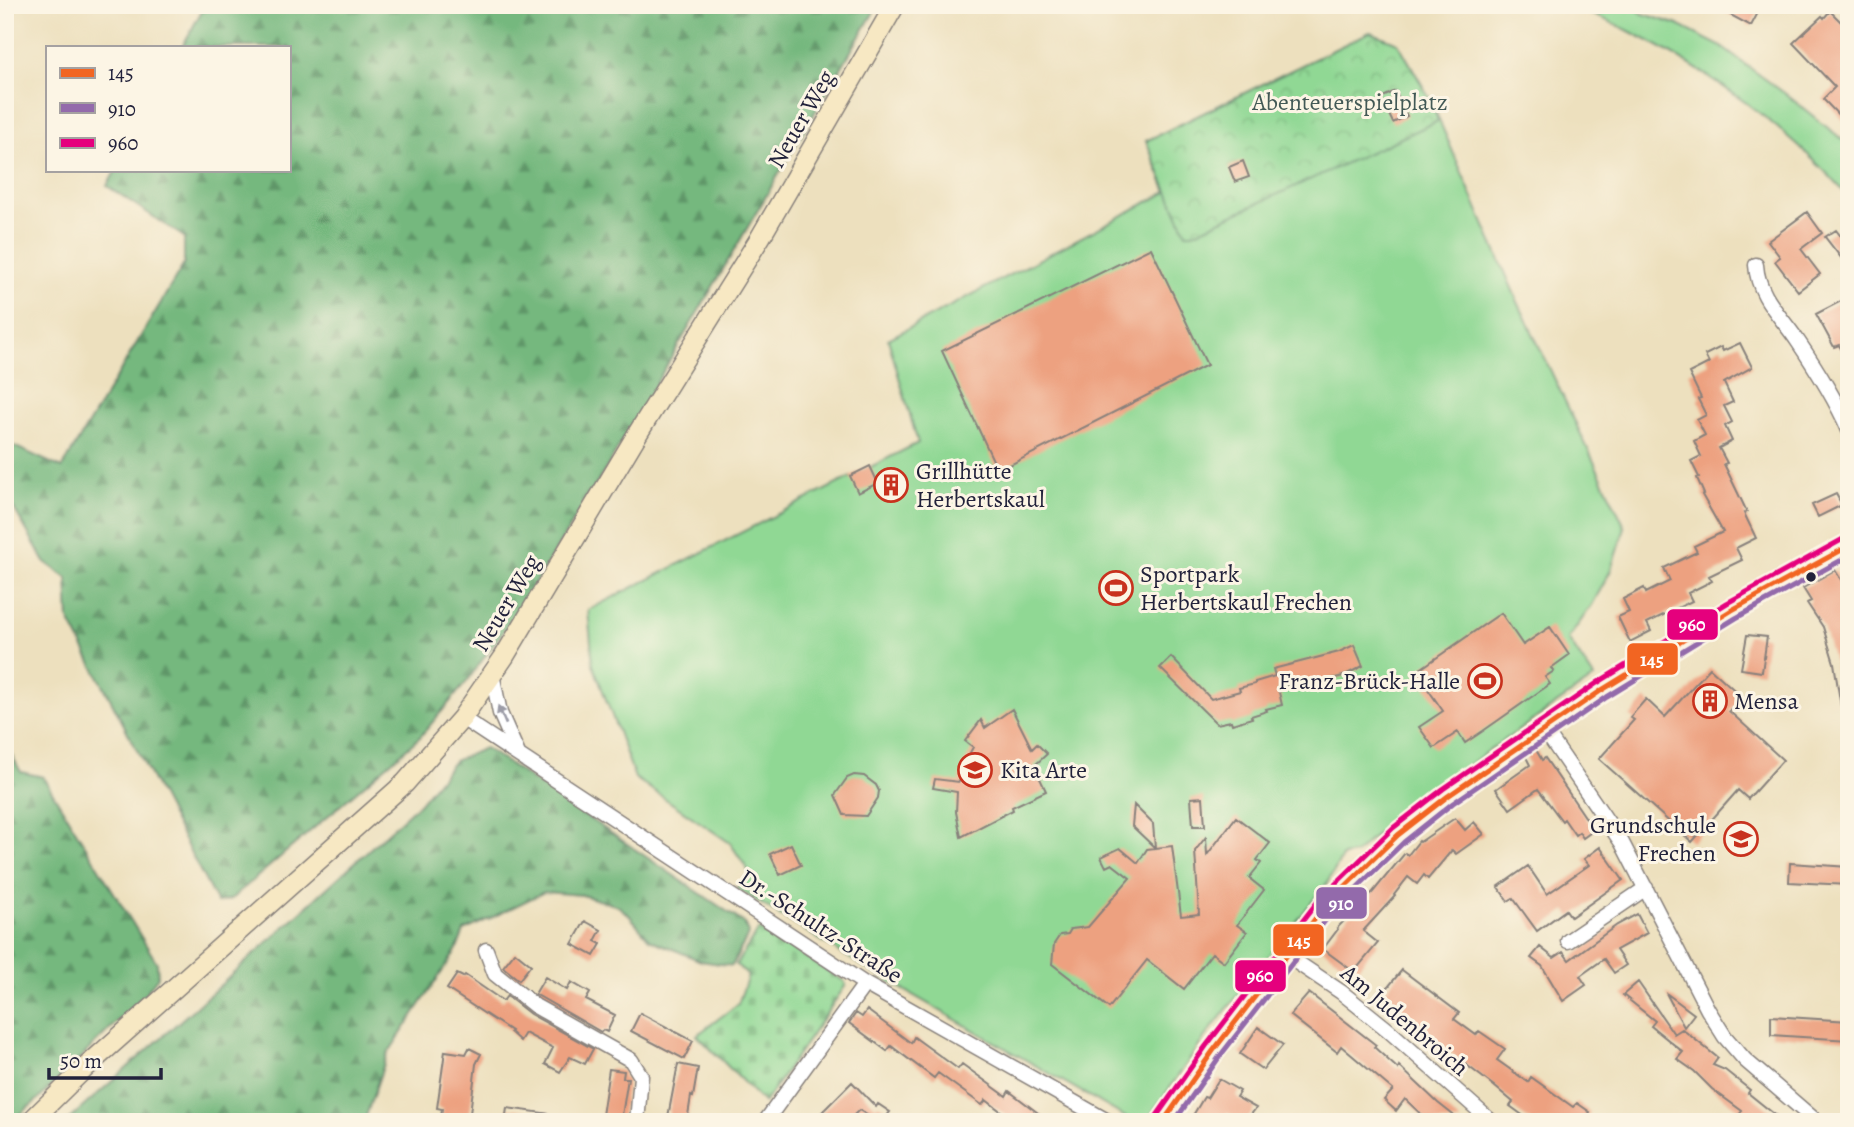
<svg xmlns="http://www.w3.org/2000/svg" width="1854" height="1127" font-family="Alegreya,serif">
<style>
.grass{fill:#90d894;stroke:#597d68;stroke-width:2}
.forest{fill:url(#forest-firs);stroke:#4b6d5c;stroke-width:2}
.cemetery{fill:url(#cemetery-stones);stroke:#597d68;stroke-width:2}
.park{fill:url(#park-crowns);stroke:#597d68;stroke-width:2}
.building{fill:#eda180}
.lines{fill:none;stroke-linecap:round;stroke-linejoin:round}
.minor-casing{stroke:#88817c;stroke-width:17}
.secondary-casing{stroke:#88817c;stroke-width:22}
.minor{stroke:#fff;stroke-width:14}
.secondary{stroke:#f7e8c3;stroke-width:19}
.bus-1-casing{stroke:#fcf5e5;stroke-width:10}
.bus-2-casing{stroke:#fcf5e5;stroke-width:10}
.bus-3-casing{stroke:#fcf5e5;stroke-width:10}
.bus-1{stroke:#f26522;stroke-width:5}
.bus-2{stroke:#936aab;stroke-width:5}
.bus-3{stroke:#e5007d;stroke-width:5}
.oneway{fill:#9c9ca7}
.bus-dot{fill:#22223b;stroke:#fcf5e5;stroke-width:2.5}
.labels{text-anchor:middle;dominant-baseline:central;stroke-width:6;stroke-linejoin:round;paint-order:stroke}
.park-label{font-size:24px;fill:#435956;stroke:#fcf5e5}
.street-label{font-size:24px;fill:#22223b;stroke:#fcf5e5}
.poi-label{font-size:24px;fill:#22223b;stroke:#fcf5e5;text-anchor:start}
.line-badge{stroke:#fcf5e5;stroke-width:2.5}
.badge-label{font-size:19px;text-anchor:middle;font-weight:bold;fill:#fff}
</style>
<defs>
<pattern id="forest-firs" width="22" height="20" patternUnits="userSpaceOnUse" patternTransform="scale(1.75)"><rect width="22" height="20" fill="#74b87e"/><path d="M5 1l3.5 6h-7zM16 11l3.5 6h-7z" fill="#5f9568"/></pattern>
<pattern id="cemetery-stones" width="16" height="16" patternUnits="userSpaceOnUse" patternTransform="scale(1.75)"><rect width="16" height="16" fill="#90d894"/><path d="M2 7V4a2 2 0 0 1 4 0v3zM10 15v-3a2 2 0 0 1 4 0v3z" fill="#7cb980"/></pattern>
<pattern id="park-crowns" width="20" height="18" patternUnits="userSpaceOnUse" patternTransform="scale(1.75)"><rect width="20" height="18" fill="#90d894"/><path d="M2 6a3 3 0 1 1 6 0M12 15a3 3 0 1 1 6 0" fill="none" stroke="#7cb980"/></pattern>
</defs>
<rect width="100%" height="100%" fill="#fcf5e5"/>
<filter id="ink" filterUnits="userSpaceOnUse"><feTurbulence type="fractalNoise" baseFrequency=".0143" numOctaves="2"/><feDisplacementMap in="SourceGraphic" scale="14" xChannelSelector="R" yChannelSelector="G"/><feConvolveMatrix kernelMatrix="1 2 1 2 8 2 1 2 1" color-interpolation-filters="sRGB"/></filter>
<filter id="wash" filterUnits="userSpaceOnUse"><feTurbulence type="fractalNoise" baseFrequency=".00686" numOctaves="4" result="noise"/><feDisplacementMap in="SourceGraphic" scale="28" xChannelSelector="R" yChannelSelector="G"/><feGaussianBlur stdDeviation="1.57" result="paint"/><feColorMatrix in="noise" values="0 0 0 0 0 0 0 0 0 0 0 0 0 0 0 0 0 1.4 0 .05"/><feComposite in="paint" operator="in"/></filter>
<g filter="url(#wash)">
<rect width="100%" height="100%" fill="#ede0be"/>
<path class="grass" d="M1568,5h65l8,8 37,12 42,21 67,49 62,50v52c-60,-68 -140,-127 -222,-167 -19,-10 -39,-17 -59,-25z
M1370,32l28,11 32,56 87,201 108,227 -15,45 -18,33 -24,34 26,39 -190,132 -49,44 -12,2 -16,27 -119,150 -60,86 -2,3h-12l-270,-155 -128,-79 16,-12 -22,-33 -95,-65 -42,-114 -5,-54 330,-167 -30,-104 279,-147 -21,-51z"/>
<path class="forest" d="M205,5h673l-268,457 -92,149 -53,73 -45,53 -189,162 -14,4 -148,-283 -2,-42 -22,-16 -40,-69v-51l57,26 122,-204v-27l-77,-51 9,-16h173v-123h-107z
M5,743l16,29 22,5 114,186 1,14 -15,19 -101,100 -31,26h-6z
M485,748l259,175 5,10 -17,33 -31,-5 -52,-22 -20,-24 -11,-9 -36,-11 -38,-3 -80,39 -7,18 -70,106 -23,67h-298l158,-140 196,-179 34,-42z"/>
<path class="cemetery" d="M759,929l85,52 2,4 -82,118 -67,-68 41,-31 10,-28 -12,-12z"/>
<path class="park" d="M1370,32l28,11 32,56 8,22 -245,112h-7l-40,-92z"/>
<g id="blocks">
<path class="building" d="M1712,5h50l-11,21z
M1830,11l19,19v96l-26,-27 12,-12 -42,-44 29,-27 2,2z
M1395,91l12,25 -14,7 -12,-25z
M1243,161l6,16 -14,5 -6,-15z
M1807,212l15,21 -21,16 19,25 -22,17 -23,-30 5,-4 -12,-16z
M1836,230l13,17v21l-24,-31z
M1151,248l56,117 -209,106 -56,-120z
M1841,301l8,15v47l-10,-18 -5,2 -18,-33z
M1740,343l12,24 -28,16 9,19 -9,4 8,16 -7,4 7,15 -13,7 8,15 -3,1 23,48 -3,1 12,25 -20,10 6,12 -33,16 3,5 -24,12 4,8 -45,22 4,8 -21,11 -12,-25 11,-5 -6,-13 21,-11 2,5 24,-12 -6,-13 33,-16 -3,-6 29,-14 -21,-37 2,-1 -7,-16 2,-1 -8,-16 10,-5 -7,-15 11,-6 -8,-15 9,-5 -8,-16 3,-1 -12,-25 20,-10 -4,-8 16,-8 2,4z
M870,466l8,17 -20,10 -8,-17z
M890,474l10,5 1,11 -8,6 -11,-5 -1,-11z
M1836,494l6,11 -24,12 -6,-12z
M1835,570l14,23v119l-7,1 -8,-50 -11,-36 -16,-24 4,-2 -8,-13z
M1501,613l22,32 27,-18 19,28 -18,13 3,3 -9,6 5,7 -67,47 -18,12 -7,-11 -24,16 -15,-21 24,-16 -27,-39z
M1747,635l20,2 -5,35 -21,-3z
M1354,645l9,21 -20,10 -34,9 -1,-5 -30,8 4,17 -16,4 1,2 -16,5 1,2 -20,6 -1,-3 -14,3 -57,-56 11,-11 40,42 29,-8 -1,-3 16,-4v-2l20,-6 -2,-7 66,-17z
M1710,668l32,29 -13,14 54,49 -35,39 -10,-9 -46,52 -93,-83 35,-39 -4,-3 16,-18 19,18z
M1012,709l20,40 5,-5 10,10 -13,12 12,25 -34,16 1,3 -52,27 -5,-25 1,-20 -24,-4 2,-9 24,3 5,-18 9,-17 -8,-6 16,-21 4,8z
M1536,750l6,10 3,-2 49,72 -11,8 -4,-6 -4,3 -11,-16 -2,2 -24,-32 -28,20 -14,-20 34,-24 -4,-8z
M854,775l10,1 12,9 3,6 -1,7 -12,18 -22,-1 -9,-20 12,-17z
M1203,797l2,29h-12l-2,-28z
M1134,805l19,19 2,24 -23,-22z
M1236,817l34,26 -13,17 4,3 -12,15 15,12 -27,35 10,7 -23,30 -12,-9 -28,36 -37,-29 -38,48 -57,-44 2,-20 6,-9 8,-1 3,-5 17,-2 42,-49 -18,-14 -6,3 -5,-10 19,-9 18,15 9,-14 25,-3 9,70 18,-2 -4,-63 11,-14 1,18z
M1455,818l10,12 9,-8 10,12 -28,20 -4,-4 -24,29 -4,-4 -7,9 -9,-7 -14,18 1,1 -32,35 15,12 -24,29 -31,-23 15,-20 -1,-1 36,-36 32,-39 3,2 11,-14 1,1z
M791,844l10,21 -21,10 -10,-21z
M1600,847l23,33 -52,37 -5,-7 -29,21 -24,-33 -5,3 -10,-14 30,-21 19,28 42,-29 -5,-6z
M1790,863l59,4v18l-60,-3z
M1637,914l10,19 -31,17 10,15 -12,8 -10,-14 -24,17 6,9 -23,16 -21,-35 -11,-8 9,-11 14,11 9,-6 6,8 48,-35z
M585,921l16,9 -6,11 6,3 -7,12 -22,-12z
M515,952l16,13 -12,15 -16,-13z
M1402,970l57,43 -5,6 22,16 3,-4 26,18 -8,11 31,22 3,-5 42,30 4,-4 13,9 -6,10h-52l-22,-16 3,-4 -19,-16 -115,-88z
M457,974l6,3 2,-2 38,26 4,-5 23,18 63,35 -8,15 -15,-7 -10,15 -15,-8 8,-16 -28,-15 -5,8 -10,-9 1,-1 -64,-42z
M545,977l22,13 4,-8 19,11 -4,7 29,15 -8,17 -4,-2 -2,2 -66,-38z
M1638,982l36,52 8,-5 36,29 -5,7 12,5 25,20 -2,3 36,29h-38l-8,-6 4,-5 -30,-22 -18,-18 -17,-12 6,-7 -32,-26 4,-5 -32,-26z
M1309,993l67,52 -2,2 24,22 1,-3 39,37 24,19h-33l-24,-23 -9,12 -12,-11 9,-10 -52,-44 -4,6 -47,-37z
M1666,993l28,21 -10,13z
M867,1010l44,33 3,-6 44,32 4,-5 44,32 3,-5 41,31h-35l-29,-22 -4,5 -44,-32 -4,5 -43,-32 -4,5 -38,-28 7,-10 6,4z
M640,1013l53,28 -9,18 -53,-28z
M1771,1016l78,5v19l-78,-5z
M1258,1027l25,18 -20,25 -23,-16z
M469,1048l12,6 -5,10 -7,58h-29l2,-13 -5,-1 8,-57 21,3z
M678,1064l20,4 -5,29 -2,-1 -4,26h-20z
M609,1069l15,2 -1,7h5l-7,44h-20z
M1219,1079l21,12 -4,6 20,11 -11,14 -18,-9 -5,9h-33l15,-25 3,1z
M852,1082l24,25 2,-3 12,8 -4,5 5,5h-13l-19,-12 -12,12h-18l-8,-9z
M507,1108l44,6v8h-46z"/>
</g>
</g>
<g filter="url(#ink)">
<use href="#blocks" fill-opacity="0" stroke="#88817c" stroke-width="2"/>
<g class="lines">
<g class="minor-casing">
<path id="minor" d="M1756,265c2,31 24,50 41,75 19,28 38,58 52,90
M492,674l8,39 18,41
M462,718l403,266 244,138
M1544,729l78,114 86,167 17,27 20,23 72,62
M1568,941l78,-53
M486,950l9,24 40,32 96,54 10,16 -4,46
M1286,955l55,37 46,37 105,93
M765,1122l100,-138
M1163,1122l50,-71 112,-145 73,-71 50,-39 154,-106 130,-80 117,-64"/>
</g>
<g class="secondary-casing">
<path id="secondary" d="M30,1122l57,-56 318,-283 57,-65 42,-61 134,-224 122,-195 135,-233"/>
</g>
<use href="#minor" class="minor"/>
<use href="#secondary" class="secondary"/>
<g class="bus-1-casing">
<path id="bus-1" d="M1163,1122l50,-71 112,-145 73,-71 50,-39 154,-106 130,-80 117,-64"/>
</g>
<g class="bus-2-casing">
<path id="bus-2" d="M1174,1122l46,-66 112,-144 72,-70 49,-39 154,-106 129,-79 113,-62"/>
</g>
<g class="bus-3-casing">
<path id="bus-3" d="M1156,1117l50,-71 112,-145 75,-73 50,-39 154,-106 130,-80 118,-65"/>
</g>
<use href="#bus-1" class="bus-1"/>
<use href="#bus-2" class="bus-2"/>
<use href="#bus-3" class="bus-3"/>
</g>
<defs><path id="oneway-solid" d="M-6-.8H1V-3.2L6.5 0L1 3.2V.8H-6Z" transform="scale(1.75)"/></defs>
<use class="oneway" href="#oneway-solid" transform="translate(502 715) rotate(-113)"/>
</g>
<defs>
<g id="building-ring" transform="scale(1.75)"><circle r="9.5" fill="#fcf5e5" stroke="#c8321e" stroke-width="1.5"/><path d="M-4-6H4V6H1V3H-1V6H-4ZM-2.5-4.3h1.7v1.8h-1.7ZM.8-4.3h1.7v1.8H.8ZM-2.5-1h1.7V.8h-1.7ZM.8-1h1.7V.8H.8Z" fill="#c8321e"/></g>
<g id="stadium-ring" transform="scale(1.75)"><circle r="9.5" fill="#fcf5e5" stroke="#c8321e" stroke-width="1.5"/><path d="M0-5a6.5 5 0 1 0 0 10a6.5 5 0 1 0 0-10ZM-3.5-1.8h7v3.6h-7Z" fill="#c8321e"/></g>
<g id="school-ring" transform="scale(1.75)"><circle r="9.5" fill="#fcf5e5" stroke="#c8321e" stroke-width="1.5"/><path d="M0-5L7-2L0 1L-7-2ZM-4 1L0 2.5L4 1V4Q0 6-4 4Z" fill="#c8321e"/></g>
</defs>
<g fill-rule="evenodd">
<use href="#building-ring" x="891" y="485"/>
<use href="#stadium-ring" x="1116" y="588"/>
<use href="#stadium-ring" x="1485" y="681"/>
<use href="#building-ring" x="1710" y="701"/>
<use href="#school-ring" x="975" y="770"/>
<use href="#school-ring" x="1741" y="839"/>
</g>
<circle class="bus-dot" cx="1811" cy="577" r="6"/>
<g class="labels">
<g class="park-label">
<text x="1350" y="102">Abenteuerspielplatz</text>
</g>
<g class="street-label">
<text transform="translate(801 119) rotate(-60)">Neuer Weg</text>
<text transform="translate(506 603) rotate(-59)">Neuer Weg</text>
<text transform="translate(821 926) rotate(33)">Dr.-Schultz-Straße</text>
<text transform="translate(1405 1020) rotate(40)">Am Judenbroich</text>
</g>
<g class="poi-label">
<text x="916" y="471">Grillhütte<tspan x="916" dy="28">Herbertskaul</tspan></text>
<text x="1140" y="574">Sportpark<tspan x="1140" dy="28">Herbertskaul Frechen</tspan></text>
<text x="1460" y="681" text-anchor="end">Franz-Brück-Halle</text>
<text x="1734" y="701">Mensa</text>
<text x="1000" y="770">Kita Arte</text>
<text x="1716" y="825" text-anchor="end">Grundschule<tspan x="1716" dy="28">Frechen</tspan></text>
</g>
</g>
<g class="line-badge">
<rect x="1666" y="608" width="53" height="33" rx="7" fill="#e5007d"/>
<rect x="1626" y="642" width="53" height="34" rx="7" fill="#f26522"/>
<rect x="1315" y="886" width="53" height="34" rx="7" fill="#936aab"/>
<rect x="1272" y="923" width="53" height="34" rx="7" fill="#f26522"/>
<rect x="1234" y="959" width="53" height="34" rx="7" fill="#e5007d"/>
</g>
<g class="badge-label">
<text x="1692" y="631">960</text>
<text x="1652" y="666">145</text>
<text x="1341" y="910">910</text>
<text x="1299" y="947">145</text>
<text x="1260" y="982">960</text>
</g>
<rect width="1854" height="1127" fill="none" stroke="#fcf5e5" stroke-width="28"/>
<rect x="46" y="46" width="245" height="126" fill="#fcf5e5" stroke="#a5a1a1" stroke-width="2"/>
<rect x="60" y="68" width="35" height="10" fill="#f26522" stroke="#a5a1a1" stroke-width="2"/>
<text x="108" y="80" font-size="21" fill="#22223b">145</text>
<rect x="60" y="103" width="35" height="10" fill="#936aab" stroke="#a5a1a1" stroke-width="2"/>
<text x="108" y="116" font-size="21" fill="#22223b">910</text>
<rect x="60" y="138" width="35" height="10" fill="#e5007d" stroke="#a5a1a1" stroke-width="2"/>
<text x="108" y="150" font-size="21" fill="#22223b">960</text>
<path d="M49 1068v10h112v-10" fill="none" stroke="#22223b" stroke-width="3.5"/>
<text x="60" y="1068" font-size="21" fill="#22223b" stroke="#fcf5e5" stroke-width="5" paint-order="stroke">50 m</text>
</svg>
